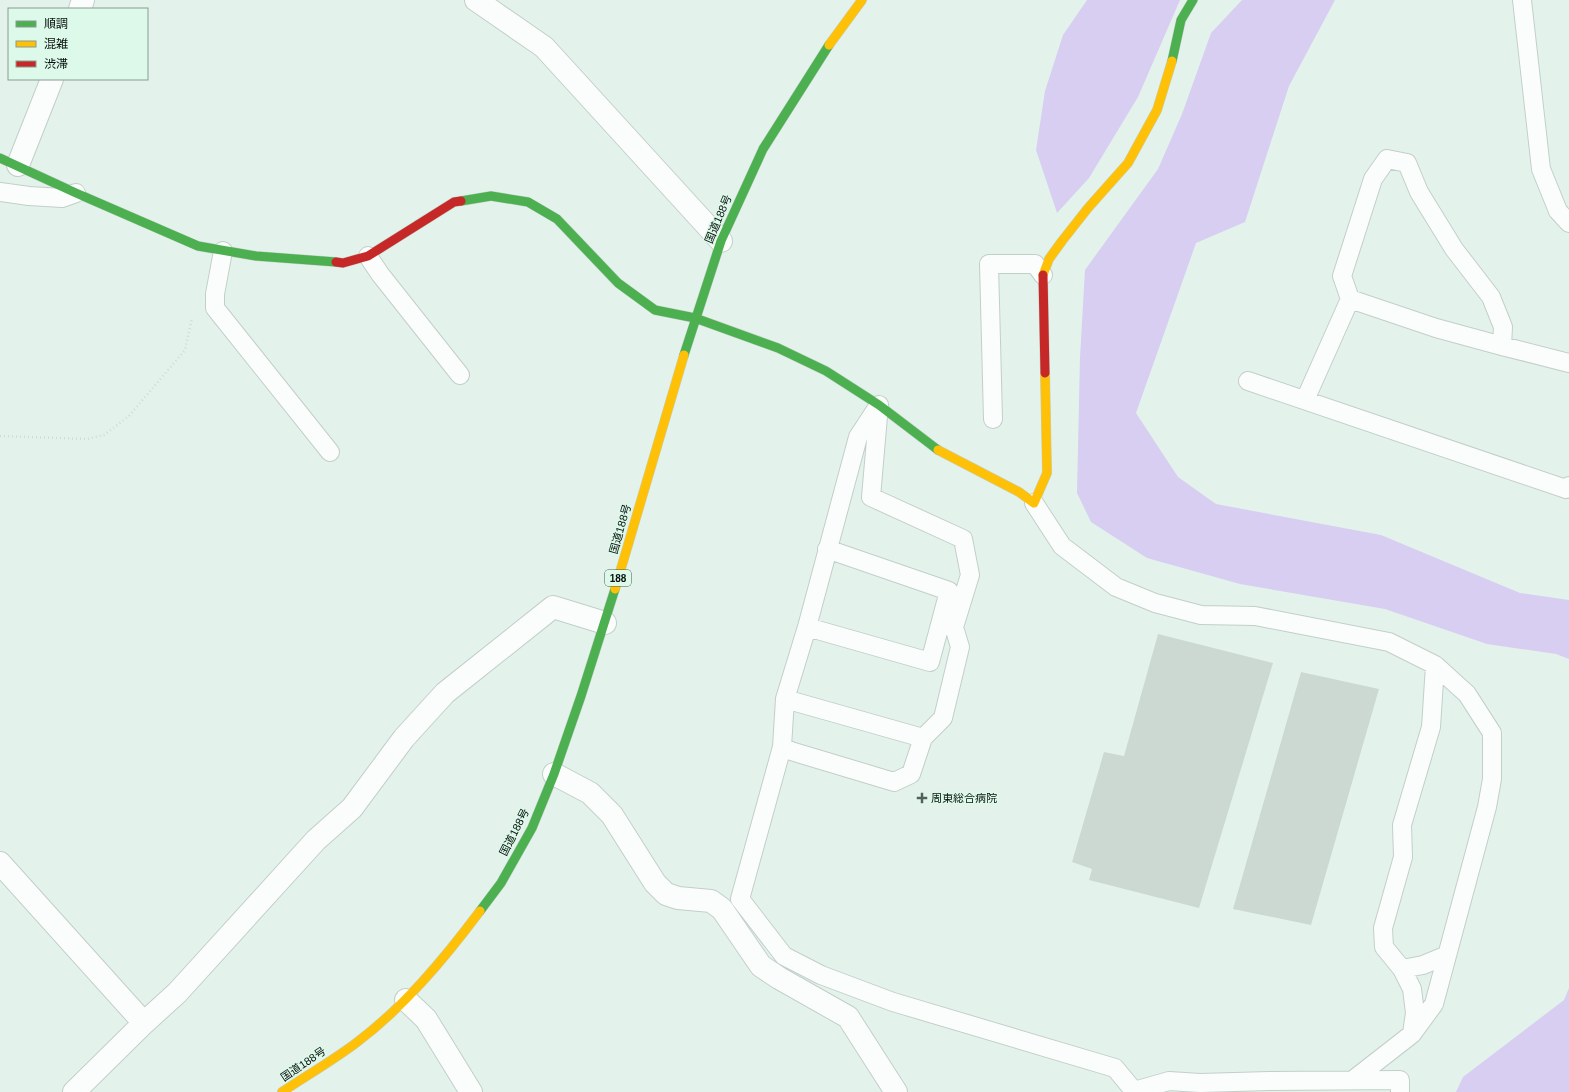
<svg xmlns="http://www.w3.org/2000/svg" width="1569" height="1092" font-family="Helvetica,'Noto Sans JP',sans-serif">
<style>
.forest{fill:#d7cef2}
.building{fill:#ccd9d2}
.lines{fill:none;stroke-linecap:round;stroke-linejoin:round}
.lane-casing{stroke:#c2cfc8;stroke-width:20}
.street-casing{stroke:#c2cfc8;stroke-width:24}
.fast-casing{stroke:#c2cfc8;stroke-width:10}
.slow-casing{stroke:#c2cfc8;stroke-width:10}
.jam-casing{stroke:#c2cfc8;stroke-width:10}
.path{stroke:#d5d9d7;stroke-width:2.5;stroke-dasharray:1 3;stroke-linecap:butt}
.lane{stroke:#fbfdfc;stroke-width:18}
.street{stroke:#fbfdfc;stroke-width:22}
.fast{stroke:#4caf50;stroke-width:9}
.slow{stroke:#ffc107;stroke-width:9}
.jam{stroke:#c62828;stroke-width:9}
.poi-dot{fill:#55605b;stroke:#ddf9ea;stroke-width:1.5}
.labels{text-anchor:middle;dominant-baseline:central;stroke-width:3;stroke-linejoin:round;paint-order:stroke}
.shield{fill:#ddf9ea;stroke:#48574f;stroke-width:1}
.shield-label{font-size:10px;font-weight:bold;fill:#08110d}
.street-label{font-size:11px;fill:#08110d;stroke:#ddf9ea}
.poi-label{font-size:11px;fill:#08110d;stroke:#ddf9ea;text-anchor:start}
</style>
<rect width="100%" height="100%" fill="#e3f3eb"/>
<path class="forest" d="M1087,0h93l-42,97 -49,81 -32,35 -21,-63 9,-59 18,-56z
M1242,0h93l-46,86 -44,136 -49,21 -60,170 42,64 38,27 165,31 139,58 49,7v59l-13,-5 -69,-10 -102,-35 -145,-25 -93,-26 -56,-36 -14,-29 3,-136 5,-87 73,-101 24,-55 29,-81z
M1569,988v104h-113l7,-15 101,-77z"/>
<path class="building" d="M1158,634l115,29 -74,245 -110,-28 3,-11 -20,-7 32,-110 20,4z
M1301,672l78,17 -68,236 -78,-16z"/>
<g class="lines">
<g class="lane-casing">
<path id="lane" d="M1522,0l19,169 17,42 11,12
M0,192l29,4 33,2 14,-5
M223,251l-8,43v14l115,144
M368,256l12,18 80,101
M1350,299l86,29 66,18 67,17
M1248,381l318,108 3,-3
M1305,400l45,-101 -8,-23 31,-97 14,-20 20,4 12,29 35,57 37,48 12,30 -1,19
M879,405l-8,92 92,42 7,36 -16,52 6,20 -17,71 -20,20 -138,-39 22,-72 51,-190z
M993,419l-4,-155h46l8,11
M1034,503l28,43 54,41 39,16 46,12 54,1 134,26 46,23 32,29 25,39v46l-5,28 -53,197 -22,30 -59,46
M807,627l123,35 19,-71 -122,-42
M785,699l-3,48 -42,152 44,57 37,19 72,27 222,66 19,23 35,-10 31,2 69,-2 131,-1v12
M782,747l9,4 103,31 17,-8 12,-36
M1402,969l21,-4 24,-10
M1412,1033l3,-20 -3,-24 -10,-20 -18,-22 -1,-19 20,-71 -1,-32 29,-98 4,-62"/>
</g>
<g class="street-casing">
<path id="street" d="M476,0l68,47 177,194
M80,9l3,-9
M18,165l34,-86
M554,774l36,19 22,22 43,68 11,11 12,4 33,3 11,8 39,57 18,12 69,39 48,75
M0,863l144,160
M406,1000l20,19 45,73
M74,1092l70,-69 33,-30 139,-153 36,-32 52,-70 41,-45 108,-86 52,16"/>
</g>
<g class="fast-casing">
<path id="fast" d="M1172,61l9,-41 12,-20
M0,158l76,35 122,53 58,10 80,6
M461,201l30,-5 37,6 29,17 61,64 37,27 40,8 83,30 48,23 53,34 59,45
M684,355l37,-114 42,-92 66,-104
M480,911l21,-28 31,-55 22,-54 27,-78 34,-107"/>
</g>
<g class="slow-casing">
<path id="slow" d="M829,45l33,-45
M1043,275l6,-16 13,-18 26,-33 40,-45 29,-53 15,-49
M938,450l81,42 15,11 13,-30 -2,-100
M615,589l69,-234
M282,1092c24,-16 50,-31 74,-49 48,-36 88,-84 124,-132"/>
</g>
<g class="jam-casing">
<path id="jam" d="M336,262l7,1 25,-7 86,-54 7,-1
M1043,275l2,98"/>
</g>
<path class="path" d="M0,436l87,3 17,-4 25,-19 56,-66 7,-32"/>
<use href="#lane" class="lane"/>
<use href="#street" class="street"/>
<use href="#fast" class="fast"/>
<use href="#slow" class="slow"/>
<use href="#jam" class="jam"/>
</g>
<path class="poi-dot" d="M920 792h4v4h4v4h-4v4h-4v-4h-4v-4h4z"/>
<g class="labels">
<rect class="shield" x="605" y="570" width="26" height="16" rx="3"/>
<g class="shield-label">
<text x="618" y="578">188</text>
</g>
<g class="street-label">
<text transform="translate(718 219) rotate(-67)">国道188号</text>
<text transform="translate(620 529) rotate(-74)">国道188号</text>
<text transform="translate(514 832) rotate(-63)">国道188号</text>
<text transform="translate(303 1064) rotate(-34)">国道188号</text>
</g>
<g class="poi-label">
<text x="931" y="798">周東総合病院</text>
</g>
</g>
<rect x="8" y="8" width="140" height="72" fill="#ddf9ea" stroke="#889c92"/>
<rect x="16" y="21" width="20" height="6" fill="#4caf50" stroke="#889c92"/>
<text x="44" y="28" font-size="12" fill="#08110d">順調</text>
<rect x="16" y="41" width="20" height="6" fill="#ffc107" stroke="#889c92"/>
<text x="44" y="48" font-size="12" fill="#08110d">混雑</text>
<rect x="16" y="61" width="20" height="6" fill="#c62828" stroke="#889c92"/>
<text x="44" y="68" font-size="12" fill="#08110d">渋滞</text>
</svg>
